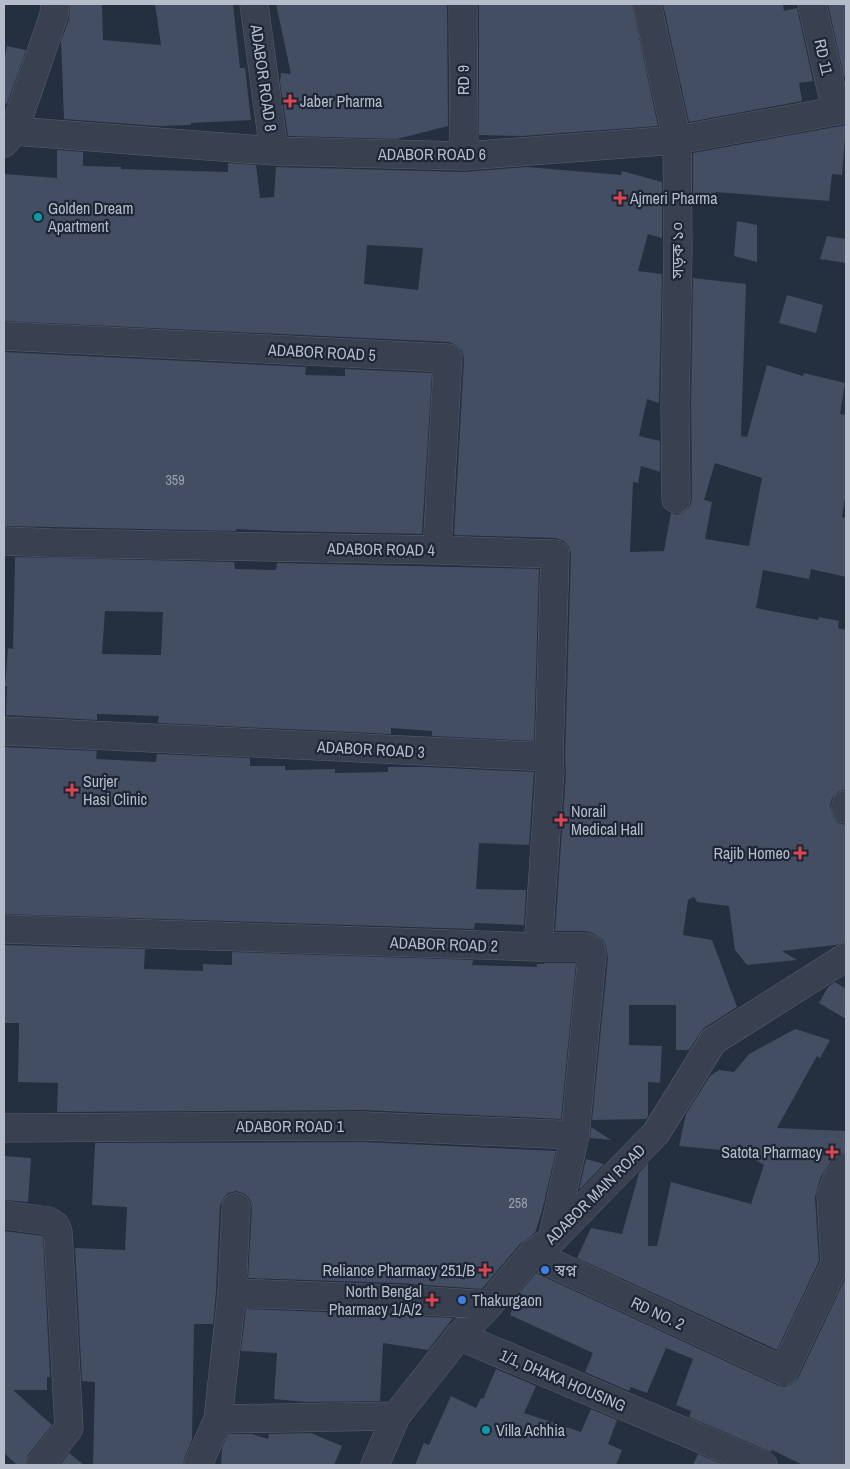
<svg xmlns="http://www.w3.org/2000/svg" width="850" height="1469" font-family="'Archivo Narrow','Noto Sans Bengali',sans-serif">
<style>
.building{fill:#434e62;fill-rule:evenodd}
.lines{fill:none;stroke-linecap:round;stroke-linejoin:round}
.minor-casing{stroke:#575f6d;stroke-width:29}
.minor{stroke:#394150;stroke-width:28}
.health-dot{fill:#e0444e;stroke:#1d2635;stroke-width:2}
.culture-dot{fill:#0f9aa8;stroke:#1d2635;stroke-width:2}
.shop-dot{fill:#3f7fe0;stroke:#1d2635;stroke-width:2}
.labels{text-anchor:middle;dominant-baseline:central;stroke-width:4.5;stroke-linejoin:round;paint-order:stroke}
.number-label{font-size:14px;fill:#98a0b0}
.street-label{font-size:16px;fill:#b5bcca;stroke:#1d2635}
.poi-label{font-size:16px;fill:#b5bcca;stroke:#1d2635;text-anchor:start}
</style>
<rect width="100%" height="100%" fill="#242f40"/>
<path class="building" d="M70,4h32l1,36 58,5 -6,-41h78l7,64h5l6,52 -60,3v2l-34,1 -93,-7 -3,-78 8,-21z
M276,4h171l1,122 -51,13 -109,-3 -8,-54 1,-9 10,1z
M479,4h153l26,122 -137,10 -42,-1z
M663,4h120l1,7 13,-3 16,73 -14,2 3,18 -113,21z
M828,4h18v72l-2,1z
M7,46l19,4 -19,54 -3,-1v-42z
M846,125l-4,50 -10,-1 -3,27 -113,-9 -1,5h-22v-44z
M57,150l26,2v14l38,1v2l107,3v-9l28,2 4,33 14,-1 2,-30 188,5 63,-5 94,8 1,-4 40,11v56l-14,-4 -10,37 24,3 -3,129 -12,-4 -8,37 21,5v31l-19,-6 -3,17 -5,-1 -3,70 34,-1 7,-38 6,2 7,-3 6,-6 2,-7 -1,-96 2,-125 53,6 -5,152 6,1 20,-72 36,11 1,-3 41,10 -5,31 6,1v77l-4,25 4,1v59l-35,-8 -2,10 -46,-9 -7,38 62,12 1,-3 20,4 -1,7 8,2v159l-8,3 -6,6 -2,7 3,12 6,6 7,2v117l-11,3 -53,6 15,9 -50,5 -12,-15 -6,-44 -32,-4 -3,-5 -6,3 -5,35 29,5 25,67 -33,21 -4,5 -11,17h-13v-45h-47v40l33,1 -2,37 -12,-1v34l-2,3 -54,1 16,-163 -2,-10 -3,-7 -11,-7 -7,-2h-30l11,-158 -1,-16 6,-203 -2,-7 -5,-6 -8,-3 -102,-3 10,-176 -2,-8 -6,-6 -7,-3 -445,-21v-147l53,4zM367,245l56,3 -5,42 -54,-6zM715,463l47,15 -13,68 -44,-7 7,-37 -8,-2z
M737,221l20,4v37l-23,-6z
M827,236l19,3v24l-26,-4z
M787,295l36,10 -7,28 -37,-10z
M4,352l302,15 -1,8 40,1v-7l87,4 -10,161 -144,-3 -42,-2v2l-232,-5z
M15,557l219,5 1,7 41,1 1,-7 262,6 -5,172 -102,-5v-5l-41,-3v6l-233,-11 1,-7 -62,-2v6l-91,-5 1,-29h-2l3,-38 5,1zM105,611l58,1 -2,43 -59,-1z
M4,747l93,4 -1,8 60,3 1,-8 93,4v8h35v4l50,-1v4l53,-1v-5h39l107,5 -5,73 -50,-2 -3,46 50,1 -2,35 -49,-2 -1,6 -470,-15z
M5,945l140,4 -1,20 59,2v-7l29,1v-13l241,8 -1,5 65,2v-3h7v-1h32l-15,156 -198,-9 -306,2 1,-29 -40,-1 1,-59h-15z
M835,982l11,7v30l-27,-16 9,-16z
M795,1029l35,11 -10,18 -3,-2 -40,72 69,3v22l-6,1 -6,4 -13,18 -6,21 4,64 -42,89 -200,-92 14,-30 31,6 17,-61 9,-10v83h9l14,-64 80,22 13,-39 -22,-13 -63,-6 7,-32 24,-38 9,-6 15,2 15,-18z
M591,1127l20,13 -21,-2z
M363,1142l193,9 -14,60 -7,22 -15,11 -38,45 -84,-6 -150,-5 4,-70 -2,-8 -5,-6 -8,-3 -9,2 -5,6 -3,7 -4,86 -3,32h-19l-2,116 -8,19 -1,6h-90l2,-83 -13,-1 -7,-133 50,2 2,-43 -35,-2 3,-62z
M4,1156l27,2 -3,44 -24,-2z
M586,1159l18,5 -25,26z
M4,1231l39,5 7,141h-3v13h-34l39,35 -24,30 -3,10h-8l-13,-12z
M536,1273l241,112 8,2 7,-3 6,-6 48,-101v188h-43l-31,-15 -1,2 -82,-35 2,-6 -15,-6 17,-46 -27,-11 -19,45 -16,-6 -2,4 -44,-19 8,-19 -83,-38 9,-22z
M246,1309l150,6 57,3 -25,32 -45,-7 -3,58 -74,1 -32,-3 3,-46 -36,-2z
M496,1369l40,17 -12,27 57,19 10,-23 26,11 -9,24 14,6 -6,15h-201l9,-22 5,2 22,-49 25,12 5,-10 2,1z
M311,1433l31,13 -8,19h-113l1,-17 6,-14h24l16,5 1,-5z
M69,1453l15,12h-24z
M698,1454l26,11h-31z"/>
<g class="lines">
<g class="minor-casing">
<path id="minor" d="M254,4l20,147
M463,4l1,152
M647,4l30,136 1,108 -3,155 1,96
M812,4l24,106
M14,131l260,20 190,5 213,-16 169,-31
M4,143l10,-12 40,-116 1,-11
M4,336l444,22 -11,192
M4,541l48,2 385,7 118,4 -6,203 1,15 -12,175
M4,731l545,26
M846,805v4
M4,929l534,18h47l6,3 1,6 -17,179 -23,105
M4,1128l359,-2 212,9
M236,1207l-4,86 165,6 92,6
M4,1215l45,6 7,5 2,6 11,196 -29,37
M532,1254l252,117 51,-107 -4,-68 5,-15 10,-13
M459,1336l304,129
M218,1419l178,-3
M198,1465l20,-46 14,-126
M375,1465l21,-49 63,-80 30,-31 43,-51 20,-14 104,-107 57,-92 133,-84"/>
</g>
<use href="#minor" class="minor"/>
</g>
<g class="health-dot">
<path d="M287.5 93.5h5v5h5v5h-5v5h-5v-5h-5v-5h5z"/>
<path d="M617.5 190.5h5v5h5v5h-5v5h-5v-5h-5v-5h5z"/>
<path d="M69.5 782.5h5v5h5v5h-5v5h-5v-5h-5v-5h5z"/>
<path d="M558.5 812.5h5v5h5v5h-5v5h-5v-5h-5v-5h5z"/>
<path d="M797.5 845.5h5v5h5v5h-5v5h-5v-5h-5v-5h5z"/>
<path d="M829.5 1144.5h5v5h5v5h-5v5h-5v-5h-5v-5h5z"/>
<path d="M482.5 1262.5h5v5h5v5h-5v5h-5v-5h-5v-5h5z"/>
<path d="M429.5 1292.5h5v5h5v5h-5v5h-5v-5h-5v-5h5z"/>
</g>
<g class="culture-dot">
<circle cx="38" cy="217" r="5"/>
<circle cx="486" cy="1430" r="5"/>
</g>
<g class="shop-dot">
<circle cx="545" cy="1270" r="5"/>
<circle cx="462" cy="1300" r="5"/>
</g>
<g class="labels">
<g class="number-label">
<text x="175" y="480">359</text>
<text x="518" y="1203">258</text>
</g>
<g class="street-label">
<text transform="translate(824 57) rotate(78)">RD 11</text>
<text transform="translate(264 78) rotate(82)">ADABOR ROAD 8</text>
<text transform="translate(463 80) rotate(-90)">RD 9</text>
<text x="432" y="154">ADABOR ROAD 6</text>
<text transform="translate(677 250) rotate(-90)">সড়ক ১০</text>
<text transform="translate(322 352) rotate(3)">ADABOR ROAD 5</text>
<text transform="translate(381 549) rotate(1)">ADABOR ROAD 4</text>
<text transform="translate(371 749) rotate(3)">ADABOR ROAD 3</text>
<text transform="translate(444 944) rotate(2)">ADABOR ROAD 2</text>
<text x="290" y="1126">ADABOR ROAD 1</text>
<text transform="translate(595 1194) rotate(-45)">ADABOR MAIN ROAD</text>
<text transform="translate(658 1313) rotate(25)">RD NO. 2</text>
<text transform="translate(563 1380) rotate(23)">1/1, DHAKA HOUSING</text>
</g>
<g class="poi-label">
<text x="300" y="101">Jaber Pharma</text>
<text x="630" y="198">Ajmeri Pharma</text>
<text x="48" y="208">Golden Dream<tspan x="48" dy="18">Apartment</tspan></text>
<text x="83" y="781">Surjer<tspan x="83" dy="18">Hasi Clinic</tspan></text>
<text x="571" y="811">Norail<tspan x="571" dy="18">Medical Hall</tspan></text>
<text x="790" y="853" text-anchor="end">Rajib Homeo</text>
<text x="822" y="1152" text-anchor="end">Satota Pharmacy</text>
<text x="475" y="1270" text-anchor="end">Reliance Pharmacy 251/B</text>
<text x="555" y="1270">স্বপ্ন</text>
<text x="422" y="1291" text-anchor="end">North Bengal<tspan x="422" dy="18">Pharmacy 1/A/2</tspan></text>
<text x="472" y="1300">Thakurgaon</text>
<text x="496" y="1430">Villa Achhia</text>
</g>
</g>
<rect width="850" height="1469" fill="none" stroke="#b5bcca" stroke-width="10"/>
</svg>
